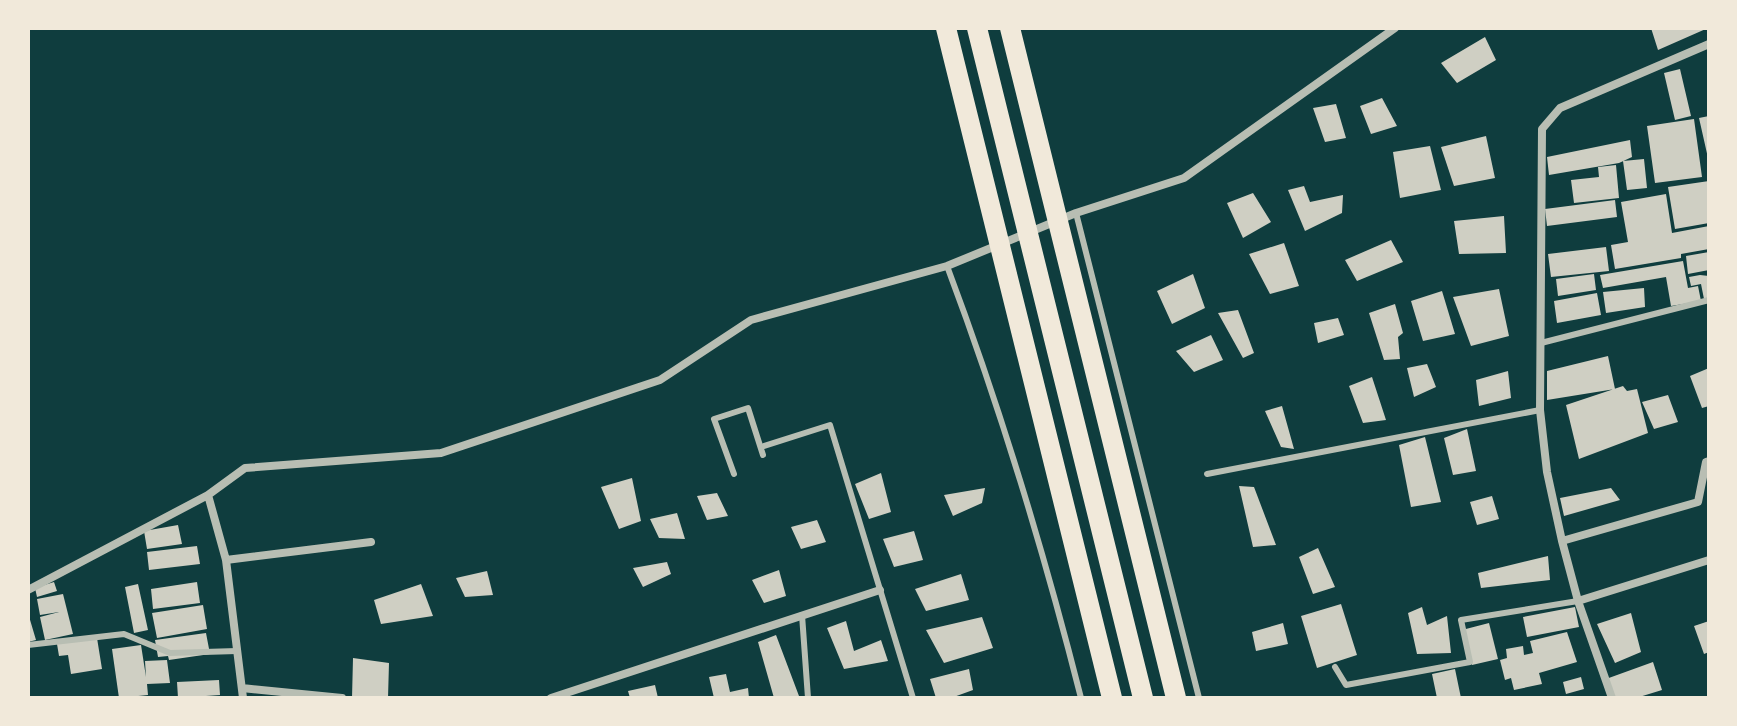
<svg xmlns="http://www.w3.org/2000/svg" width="1737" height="726" font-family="'Asap Condensed',sans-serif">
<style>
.building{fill:#cfcfc3}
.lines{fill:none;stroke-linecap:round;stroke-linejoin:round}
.service{stroke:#b8beb3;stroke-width:6}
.minor{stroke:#b8beb3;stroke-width:8}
.primary{stroke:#f1e9da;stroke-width:20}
</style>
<rect width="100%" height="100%" fill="#0f3d3e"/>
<path class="building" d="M1651,28h57l-50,22z
M1485,37l11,23 -39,23 -16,-20z
M1680,69l11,47 -16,4 -11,-47z
M1382,98l15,28 -26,8 -11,-28z
M1336,104l10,34 -21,4 -12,-34z
M1709,116v42h-1l-9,-40z
M1694,119l8,58 -47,6 -8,-57z
M1486,136l9,42 -41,8 -13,-39z
M1630,140l2,17 -13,6 -70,12 -2,-18z
M1430,146l11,44 -41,8 -7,-46z
M1644,159l3,29 -20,2 -4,-29z
M1616,165l3,33 -45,5 -3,-23 28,-3 -1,-10z
M1709,181v42l-34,6 -7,-42z
M1304,186l6,16 33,-7 -1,18 -37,18 -17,-41z
M1253,193l18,29 -28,16 -16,-35z
M1666,194l6,39 37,-7v23l-28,5v4l-66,11 -4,-24 17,-3 -7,-40z
M1615,200l2,17 -70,9 -2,-17z
M1504,216l2,37 -47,1 -5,-33z
M1391,240l12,22 -46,19 -12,-21z
M1284,243l15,43 -29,8 -21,-40z
M1606,247l3,24 -58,6 -3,-23z
M1709,252v18l-21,4 -2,-18z
M1683,261l5,27 10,-2 3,15 -30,5 -5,-29 -63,11 -3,-13z
M1193,274l12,34 -33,16 -15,-33z
M1594,274l2,16 -38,6 -2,-17z
M1700,275l9,1v22l-5,1 -3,-15 -10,2 -2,-9z
M1644,288l1,19 -39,6 -3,-21z
M1499,289l10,47 -38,10 -18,-49z
M1442,291l13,43 -32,7 -12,-40z
M1597,293l4,22 -44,8 -3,-22z
M1395,304l8,29 -5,4 2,22 -16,1 -15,-47z
M1238,310l16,43 -11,5 -25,-45z
M1338,318l6,17 -26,8 -4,-20z
M1211,335l12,25 -29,12 -18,-21z
M1608,356l7,33 -68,11v-29z
M1427,364l9,23 -22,10 -7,-29z
M1709,368v38l-7,2 -12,-32z
M1508,371l3,27 -32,8 -3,-26z
M1372,377l14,43 -23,3 -14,-37z
M1623,386l4,5 10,-2 11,44 -69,26 -13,-54z
M1668,395l10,27 -24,7 -12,-27z
M1282,406l12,43 -13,-2 -16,-36z
M1467,429l9,42 -23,4 -9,-37z
M1425,437l16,65 -30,5 -12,-62z
M881,473l10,39 -22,7 -14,-35z
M632,478l9,43 -22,8 -18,-42z
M1239,486l15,1 22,58 -23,2z
M985,488l-3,15 -29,13 -9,-21z
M1611,488l9,12 -56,16 -4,-18z
M717,493l11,23 -21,4 -10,-24z
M1492,496l7,23 -22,6 -7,-23z
M677,513l8,26 -26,-1 -9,-19z
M817,520l9,22 -25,7 -10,-22z
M178,525l4,19 -35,5 -3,-18z
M914,531l9,29 -29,7 -11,-28z
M197,546l3,18 -51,6 -2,-18z
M1318,548l17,39 -22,7 -14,-37z
M1548,556l2,24 -69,8 -3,-15z
M667,562l4,12 -28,13 -10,-19z
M779,570l7,26 -22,7 -12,-23z
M487,571l6,24 -28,2 -9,-19z
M961,574l8,26 -43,11 -11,-22z
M54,582l3,9 -20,6 -2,-9z
M197,582l3,21 -47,6 -2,-20z
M138,584l10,46 -14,3 -9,-46z
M421,584l12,32 -52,8 -7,-24z
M63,594l10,40 -28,6 -5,-23 19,-5 -19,3 -3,-16z
M1341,604l16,51 -40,13 -16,-52z
M203,605l4,24 -50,9 -5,-25z
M1422,607l5,18 20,-9 4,37 -34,1 -9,-41z
M1575,607l4,20 -52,10 -4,-20z
M28,613l8,27 -8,2z
M1631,613l10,39 -26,11 -18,-39z
M982,617l11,31 -49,15 -18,-33z
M846,621l8,30 27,-11 7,21 -44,8 -17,-41z
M1709,621v31l-5,2 -10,-28z
M1283,623l5,21 -32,7 -4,-19z
M1489,623l9,36 -26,6 -10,-35z
M1567,632l10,30 -38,11 3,11 -28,6 -3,-12 -6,2 -5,-20 7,-2 -1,-9 17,-3 1,9 9,-2 -3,-12z
M206,633l4,21 -41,6 -1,-4 -10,1 -3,-17z
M776,635l23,61 -25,2 -16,-56z
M97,638l5,31 -31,5 -3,-19 -9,1 -2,-12z
M141,645l5,32 -1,-16 22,-1 3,23 -23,1 1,11 -29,3 -7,-49z
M353,658l36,5 -1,35h-36z
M1653,662l9,28 -26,8h-22l-8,-19z
M969,669l4,21 -22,8h-15l-6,-19z
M1455,669l6,29h-24l-5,-24z
M726,674l4,18 18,-4 1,10h-35l-5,-21z
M1581,677l3,12 -18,5 -3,-12z
M219,680l1,15 -42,3 -1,-16z
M655,685l3,13h-28l-2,-7z"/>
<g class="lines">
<path class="service" d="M1076,213l123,485
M947,266c53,141 97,286 134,432
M1541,343l168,-43
M761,447l69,-22 83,273
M734,474l-20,-55 34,-11 15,47
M1207,474l333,-64
M802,615l6,83
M28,645l96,-11 46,19 67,-2
M1335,667l11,18 124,-23 -9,-42 117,-19"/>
<path class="minor" d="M208,495l18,65 17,138
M1562,541l136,-39 8,-40 3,-1
M226,560l145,-18
M28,590l180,-95 37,-27 196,-15 219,-73 91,-60 196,-54 129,-53 108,-35 211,-150
M1578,601l131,-41
M242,688l100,10
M551,698l329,-108
M1612,698l-34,-97 -16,-60 -15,-69 -7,-62 2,-281 18,-21 149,-64"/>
<path class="primary" d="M946,28l166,670
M977,28l166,670
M1010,28l166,670"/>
</g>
<rect width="1737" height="726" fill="none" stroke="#f1e9da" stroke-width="60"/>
</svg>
